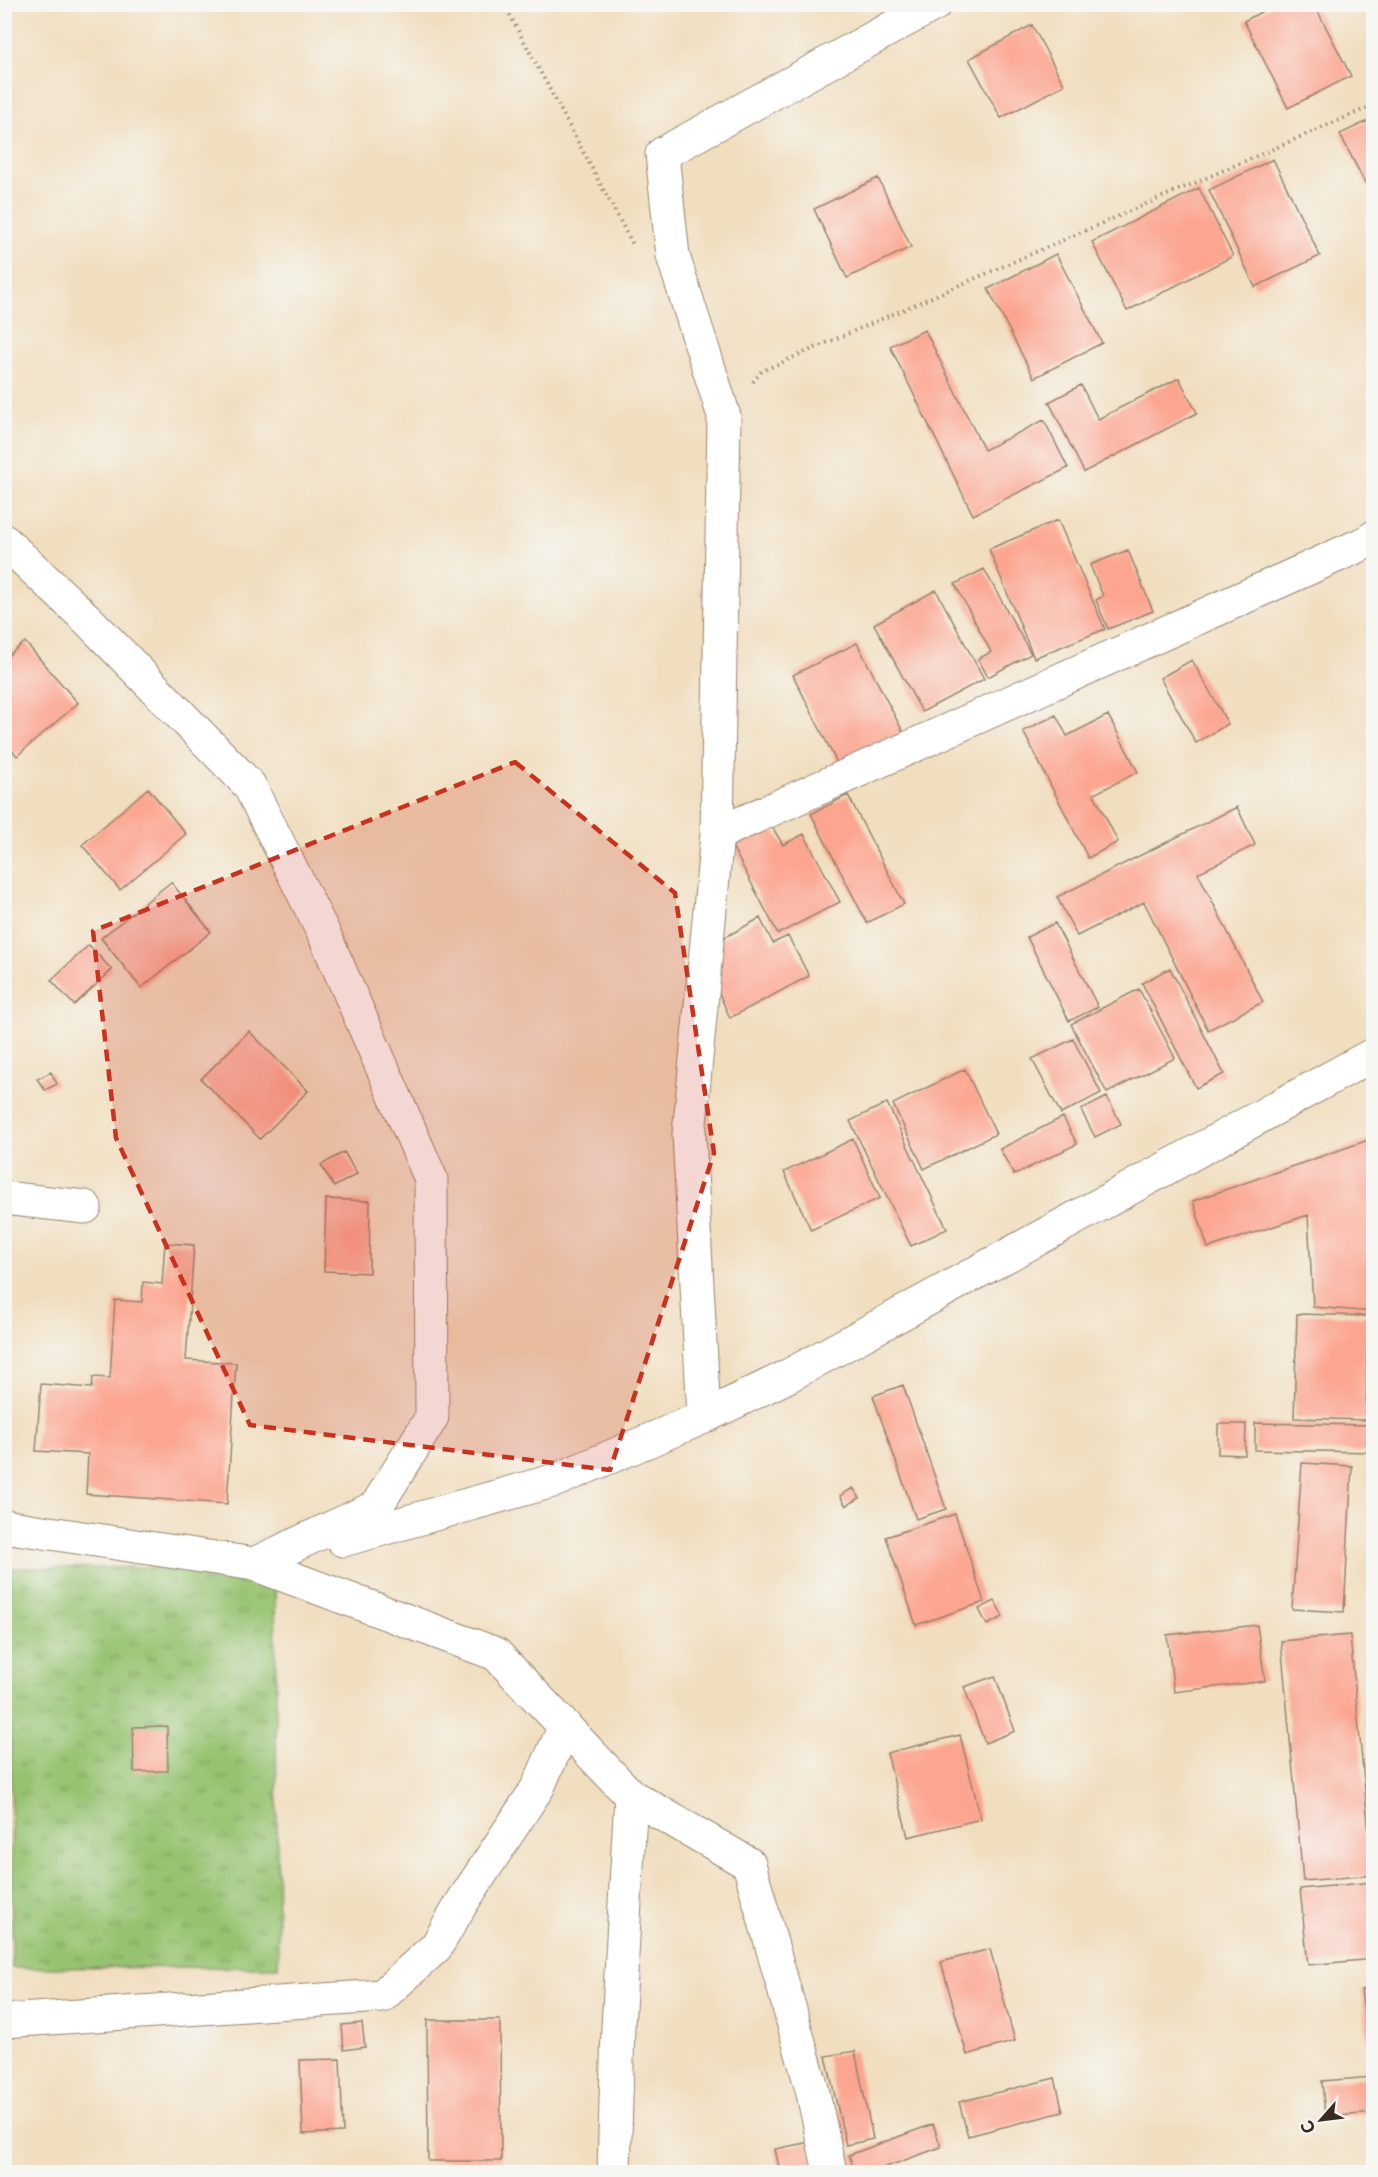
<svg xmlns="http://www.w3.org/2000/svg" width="1378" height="2177" font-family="'Playpen Sans',sans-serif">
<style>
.grass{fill:url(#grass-tufts);stroke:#697648;stroke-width:1.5}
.building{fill:#fca590}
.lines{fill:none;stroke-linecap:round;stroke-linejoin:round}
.minor-casing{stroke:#96846e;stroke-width:35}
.path{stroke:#96846e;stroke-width:4;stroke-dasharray:1.5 4.5;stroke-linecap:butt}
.minor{stroke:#fff;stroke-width:33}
.marked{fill:#c8321e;fill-opacity:0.2;stroke:#c8321e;stroke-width:4.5;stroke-dasharray:12 8;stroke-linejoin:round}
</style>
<defs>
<pattern id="grass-tufts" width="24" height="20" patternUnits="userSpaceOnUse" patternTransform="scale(1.5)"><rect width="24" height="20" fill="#97c371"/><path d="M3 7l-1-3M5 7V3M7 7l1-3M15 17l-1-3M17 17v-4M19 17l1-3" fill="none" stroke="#7c9f5c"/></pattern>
</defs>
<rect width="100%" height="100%" fill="#f6f6f2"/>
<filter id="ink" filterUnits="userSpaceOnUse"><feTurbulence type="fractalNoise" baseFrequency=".0167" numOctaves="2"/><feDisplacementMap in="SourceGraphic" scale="12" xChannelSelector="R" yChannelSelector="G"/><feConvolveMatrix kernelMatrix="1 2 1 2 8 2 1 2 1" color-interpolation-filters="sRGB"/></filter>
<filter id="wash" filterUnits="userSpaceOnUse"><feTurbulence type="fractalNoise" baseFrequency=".008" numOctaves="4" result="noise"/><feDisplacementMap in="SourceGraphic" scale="24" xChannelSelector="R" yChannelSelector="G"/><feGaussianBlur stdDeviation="1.35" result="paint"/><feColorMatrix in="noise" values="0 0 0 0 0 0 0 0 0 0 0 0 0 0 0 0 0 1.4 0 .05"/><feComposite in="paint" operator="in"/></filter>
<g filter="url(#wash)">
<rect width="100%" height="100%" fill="#f1debf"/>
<path class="grass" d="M275,1567l3,400 -266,1 -2,-400z"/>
<g id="blocks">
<path class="building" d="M1276,4h38l37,72 -63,32 -44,-87z
M1032,25l32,60 -63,33 -32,-59z
M1374,118v63l-8,4 -26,-51z
M1273,159l47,97 -65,31 -46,-97z
M878,178l33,69 -64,31 -33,-69z
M1199,188l34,68 -106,55 -35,-69z
M1056,254l46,89 -68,35 -46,-89z
M925,330l59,120 60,-30 24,48 -95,47 -83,-169z
M1179,378l18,35 -113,59 -35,-70 32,-17 17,34z
M1058,520l47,109 -71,29 -45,-109z
M1128,550l25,61 -45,18 -12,-29 7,-4 -13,-31z
M984,569l47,85 -43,23 -10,-18 13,-7 -36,-68z
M936,590l48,89 -62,33 -48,-88z
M25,642l53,61 -61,53 -13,-15v-82z
M857,643l46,89 -65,33 -45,-90z
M1192,660l36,64 -32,19 -36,-65z
M1056,715l11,21 41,-21 30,57 -44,22 24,48 -30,16 -65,-127z
M148,788l38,46 -66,56 -38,-45z
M848,795l56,109 -37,19 -56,-109z
M1237,807l18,38 -57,28 65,129 -55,28 -64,-128 -67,34 -20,-39z
M771,825l12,20 21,-11 36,68 -62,32 -46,-88z
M171,882l40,50 -70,56 -40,-50z
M760,918l13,25 15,-7 21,40 -79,42 -11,-25 -1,-52z
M1055,923l43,84 -29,14 -42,-84z
M89,945l23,25 -38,35 -23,-25z
M1170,968l54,106 -28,14 -54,-105z
M1139,989l36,69 -68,35 -36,-69z
M249,1031l59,60 -48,48 -59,-60z
M1073,1039l28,54 -40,21 -29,-55z
M965,1069l31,65 -72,35 -31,-65z
M51,1072l6,12 -12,6 -8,-11z
M1107,1097l14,27 -26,13 -14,-27z
M887,1103l60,126 -36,17 -61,-125z
M1063,1117l14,27 -63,31 -14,-26z
M1374,1138v174l-61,-5 -5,-92 -100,33 -15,-47z
M853,1139l27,59 -69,32 -27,-58z
M344,1152l13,22 -23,13 -13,-22z
M326,1199l44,2 -1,72 -45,-2z
M165,1243l29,2 -8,115 50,3 -9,141 -141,-10 2,-40 -52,-3 5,-67 51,4 1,-11 17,1 5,-78 27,2 1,-20 19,2z
M1297,1314l71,2 -2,104 -72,-2z
M903,1385l43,124 -30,10 -43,-123z
M1255,1423l119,2v27l-119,-2z
M1218,1424h28l-1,31 -27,-1z
M1302,1463l50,3 -8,146 -52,-3z
M853,1488l7,10 -14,8 -6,-10z
M955,1514l29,88 -68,23 -30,-88z
M995,1601l8,16 -16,8 -8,-16z
M1257,1625l8,56 -91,11 -7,-57z
M1350,1635l23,240 -70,6 -22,-240z
M995,1676l20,55 -30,12 -21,-56z
M167,1726l1,45 -34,1 -1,-45z
M960,1735l21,84 -73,18 -21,-84z
M1372,1882l2,77 -66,6 -8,-76z
M990,1949l25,92 -48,14 -26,-93z
M1374,1989v67l-4,1 -9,-67z
M427,2020h73l1,141h-73z
M362,2023l3,24 -21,3 -2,-25z
M855,2051l18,88 -27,6 -20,-89z
M340,2059l3,73 -40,2 -3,-74z
M1374,2077v36l-49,4 -3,-36z
M1055,2078l8,34 -95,24 -9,-34z
M933,2124l8,23 -69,25h-17l-6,-17z
M810,2142l6,30h-36l-5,-23z"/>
</g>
</g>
<g filter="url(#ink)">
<use href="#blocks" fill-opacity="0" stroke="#96846e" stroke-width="1.5"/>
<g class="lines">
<g class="minor-casing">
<path id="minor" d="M4,541l85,80 160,164 75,149 107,245 1,238 -56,90 -122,57 242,90 135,142 118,68 63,225 18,83
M717,834l650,-292 7,-5
M4,1198l81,9
M704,1417l-15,-283 28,-300 7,-418 -51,-160 -11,-102 273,-150
M4,1526l250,38 22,-6
M343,1540l213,-60 148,-63 84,-41 586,-322
M4,2021l378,-25 54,-49 27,-46 75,-114 27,-61
M614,2172l4,-145 13,-231"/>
</g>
<path class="path" d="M504,4l129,241
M753,382l9,-11 612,-266"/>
<use href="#minor" class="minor"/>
</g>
</g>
<path class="marked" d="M515,762l160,131 39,260 -104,317 -360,-45 -134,-287 -23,-207z"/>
<rect width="1378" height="2177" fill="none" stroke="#f6f6f2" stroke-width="24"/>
<g transform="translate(1321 2120) rotate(242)" stroke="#f6f6f2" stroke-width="4.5" paint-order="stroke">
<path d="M0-4.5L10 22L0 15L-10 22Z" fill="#3b2a1e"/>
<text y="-9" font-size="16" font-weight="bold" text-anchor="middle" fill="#3b2a1e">С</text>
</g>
</svg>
